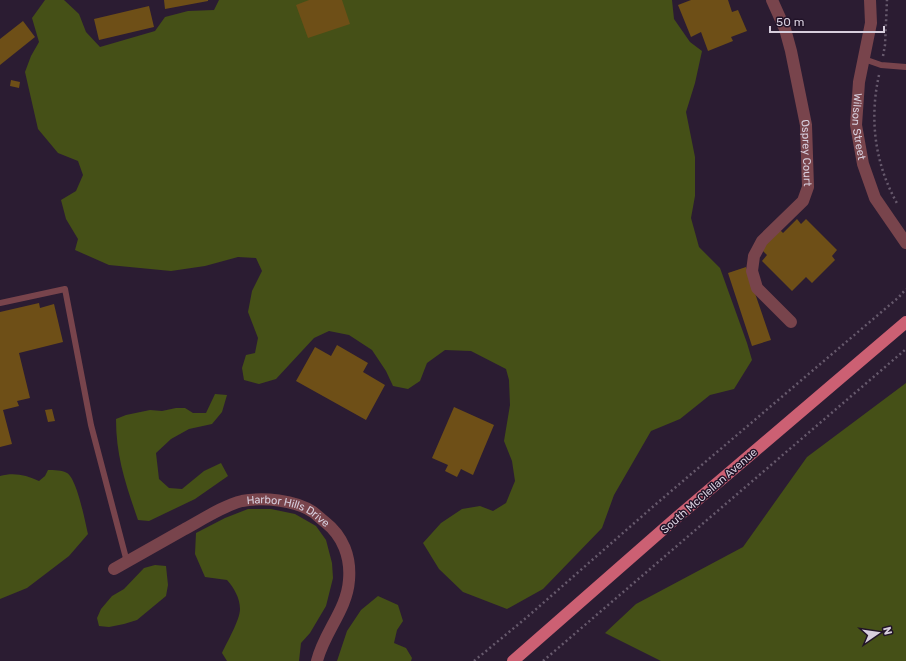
<svg xmlns="http://www.w3.org/2000/svg" width="906" height="661" font-family="Rubik,sans-serif">
<style>
.forest{fill:#455017}
.building{fill:#6e4f17}
.lines{fill:none;stroke-linecap:round;stroke-linejoin:round}
.path{stroke:#675a6d;stroke-width:2.5;stroke-dasharray:2 3;stroke-linecap:butt}
.lane{stroke:#78444c;stroke-width:6}
.street{stroke:#78444c;stroke-width:12}
.primary{stroke:#cc6073;stroke-width:12}
.labels{text-anchor:middle;dominant-baseline:central;stroke-width:3;stroke-linejoin:round;paint-order:stroke}
.street-label{font-size:11px;fill:#d7cedd;stroke:#211328}
</style>
<rect width="100%" height="100%" fill="#2b1c32"/>
<path class="forest" d="M45,0h19l15,14 7,18 14,15 55,-16 10,-14 23,-6 26,-1 5,-10h453l2,19 16,23 12,9 -7,32 -9,29 9,45v39l-4,22 8,29 21,21 27,75 5,17 -18,29 -24,6 -30,24 -29,12 -37,64 -12,33 -59,61 -36,20 -44,-17 -24,-23 -16,-26 18,-20 21,-14 18,-3 13,5 13,-8 9,-22 -3,-20 -8,-20 6,-36 -1,-25 -3,-11 -35,-18 -26,-1 -18,13 -7,18 -12,8 -15,-3 -7,-15 -14,-21 -23,-15 -20,-4 -15,7 -38,41 -17,5 -15,-4 -2,-12 4,-13 9,-2 3,-15 -10,-26 4,-21 10,-20 -6,-13 -18,-1 -33,9 -34,5 -62,-6 -34,-15 3,-11 -12,-20 -5,-19 15,-9 7,-16 -5,-14 -20,-8 -20,-24 -13,-57 6,-16 8,-14 -7,-24z
M906,383v278h-245l-56,-28 31,-29 107,-57 64,-90z
M215,394l12,1 -5,17 -10,12 -23,5 -18,10 -15,14 3,26 10,9 13,1 22,-18 17,-8 7,13 -33,23 -46,22 -11,-1c-12,-35 -22,-63 -22,-101l10,-4 24,-5 12,1 14,-3h9l8,5h13z
M48,470c6,0 14,0 19,3 10,6 18,48 21,61l-19,22 -42,32 -27,11v-123c14,-4 26,-1 39,5l6,-5z
M248,509h23l24,5 21,12 10,14 6,23 1,15 -7,28 -16,27 -9,10 -2,18h-72l-5,-8c5,-11 18,-33 18,-44 0,-11 -6,-21 -13,-29l-22,-3 -10,-23 1,-21 29,-15z
M155,565l11,1 2,19 -2,11 -29,24 -13,4 -15,3 -10,-1 -2,-8 4,-9 11,-13 12,-7 20,-21z
M378,596l20,9 5,16 -6,9 -3,13 12,5 6,10 -1,3h-74l10,-30 14,-21z"/>
<path class="building" d="M164,0h44v1l-43,8z
M309,0h33l8,24 -42,14 -12,-33z
M691,0h37l4,12 6,-2 9,21 -16,6 2,4 -25,10 -7,-19 -10,5 -13,-32z
M149,6l5,21 -55,13 -5,-21z
M23,21l12,16 -35,28v-26z
M11,80l9,2 -1,6 -9,-2z
M797,219l4,5 5,-5 31,31 -5,6 3,4 -23,23 -6,-6 -14,14 -30,-30 5,-6 -7,-7 19,-19 4,4z
M746,267l25,73 -19,6 -24,-73z
M39,303l1,5 14,-4 9,38 -44,11 11,45 -13,3 2,5 -16,4 9,34 -12,3v-135z
M337,345l31,18 -5,9 22,13 -19,35 -70,-39 19,-34 16,9z
M454,407l40,18 -21,50 -12,-6 -4,8 -12,-6 3,-6 -16,-7z
M52,409l3,12 -7,1 -3,-12z"/>
<g class="lines">
<path class="path" d="M883,56l2,-11 2,-45
M879,75c-10,45 -4,90 19,130
M474,661l52,-43 130,-114 243,-207 7,-8
M543,661l363,-312"/>
<path class="lane" d="M864,59l17,6 25,2
M0,303l65,-14 26,136 36,137"/>
<g class="street">
<path id="s1" d="M772,0l13,29 6,22 15,74 2,62 -5,14 -41,40 -8,15 -2,15 5,17 34,34"/>
<path id="s2" d="M870,0l1,23 -12,59 -3,43 7,39 12,34 31,45"/>
<path id="s3" d="M114,569c23,-13 46,-26 69,-39 17,-9 41,-25 59,-29 21,-4 53,-1 71,11 4,3 8,7 12,10 18,14 26,35 24,58 -2,30 -25,52 -32,81"/>
</g>
<path class="primary" d="M513,661l162,-142 231,-197"/>
</g>
<g class="labels">
<g class="street-label">
<text stroke="none"><textPath href="#s2" startOffset="128">Wilson Street</textPath></text>
<text stroke="none"><textPath href="#s1" startOffset="158">Osprey Court</textPath></text>
<text transform="translate(709 491) rotate(-41)">South McClellan Avenue</text>
<text stroke="none"><textPath href="#s3" startOffset="194">Harbor Hills Drive</textPath></text>
</g>
</g>
<g transform="translate(878 633) rotate(77)" stroke="#211328" stroke-width="3" paint-order="stroke">
<path d="M0-3L7 15L0 10L-7 15Z" fill="#d7cedd"/>
<text y="-6" font-size="11" font-weight="bold" text-anchor="middle" fill="#d7cedd">N</text>
</g>
<path d="M770 26v6h114v-6" fill="none" stroke="#d7cedd" stroke-width="2"/>
<text x="776" y="26" font-size="12" fill="#d7cedd" stroke="#211328" stroke-width="3" paint-order="stroke">50 m</text>
</svg>
